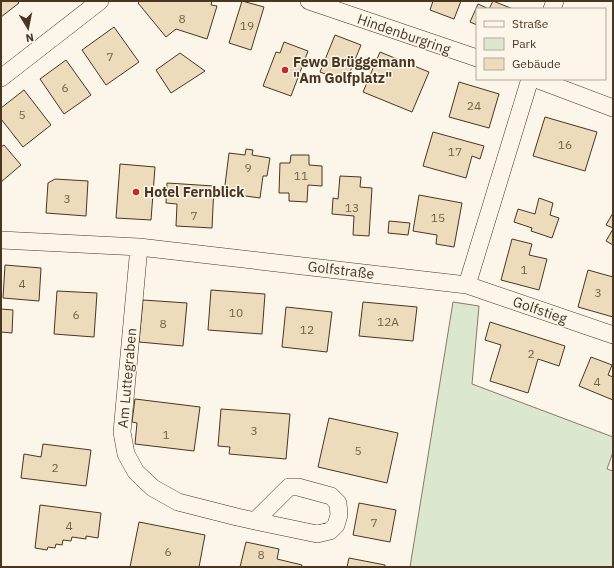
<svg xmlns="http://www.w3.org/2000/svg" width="614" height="568" font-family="'IBM Plex Sans',sans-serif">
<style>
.green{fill:#dce7d0;stroke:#887966}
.building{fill:#ecdcbc;stroke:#4a3520}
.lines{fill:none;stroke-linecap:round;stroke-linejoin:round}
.minor-casing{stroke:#4a3520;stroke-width:18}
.minor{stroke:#fbf6e9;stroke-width:17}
.poi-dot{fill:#c62828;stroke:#fbf6e9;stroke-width:1.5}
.labels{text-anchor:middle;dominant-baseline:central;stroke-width:3;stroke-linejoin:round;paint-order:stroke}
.number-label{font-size:12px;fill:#725f47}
.street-label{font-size:14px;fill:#4a3520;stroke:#fbf6e9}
.poi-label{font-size:14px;font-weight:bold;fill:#4a3520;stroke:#fbf6e9;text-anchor:start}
</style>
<rect width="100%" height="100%" fill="#fbf6e9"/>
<path class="green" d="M453,302l26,4 -7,78 141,53v15l-6,17 6,2v96h-203z"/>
<path class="building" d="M1,1h16l2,2 -18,14z
M140,1h72l-1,4 6,1 -10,33 -31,-10 -10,8 -28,-34z
M242,1l22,6 -13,43 -22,-7z
M433,1h28l-7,18 -24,-9z
M493,1l20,8h-36v16l-7,-3 8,-18 11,5z
M114,27l25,35 -33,23 -24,-35z
M335,35l26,10 -15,37 -26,-10z
M284,42l24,9 -17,45 -28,-10 13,-34 4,1z
M380,52l49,20 -17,40 -49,-20z
M180,53l25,18 -34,22 -15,-23z
M66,60l25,35 -27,19 -24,-35z
M459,82l40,12 -10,34 -40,-11z
M24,90l27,35 -28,22 -22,-28v-11z
M545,117l52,15 -12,39 -52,-15z
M433,132l51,14 -4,13 -8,-3 -6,22 -43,-12z
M4,145l17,20 -20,17v-35z
M246,149l7,1 -1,5 18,3 -3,18h-4l-3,22 -36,-5 5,-40 16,2z
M291,155h18v10l13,1v20l-14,-1 -1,17 -18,-1v-8h-10l1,-30h10z
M120,164l35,3 -4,53 -35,-2z
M340,176l21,1 -1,10 12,1 -3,48 -16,-1 1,-19 -22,-2 1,-16 5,1z
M55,179l33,2 -2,35 -40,-3 2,-30z
M167,183l47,3 -2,42 -36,-2 1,-22 -11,-1z
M419,195l43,8 -8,44 -18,-3 1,-9 -24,-4z
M539,198l14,5 -3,12 9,3 -7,20 -21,-7 1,-3 -18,-6 4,-13 17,5z
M613,213v15l-7,-3z
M389,221l21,2 -2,12 -20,-2z
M613,229v16l-7,-4z
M512,239l20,5 -3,11 18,4 -8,31 -38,-10z
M5,265l36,3 -2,33 -36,-3z
M588,270l25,7v40l-35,-10z
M211,290l54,4 -3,40 -54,-4z
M57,291l40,2 -3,44 -40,-3z
M143,300l44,3 -4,43 -44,-4z
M363,302l54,5 -4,34 -54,-5z
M286,307l46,5 -5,40 -45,-5z
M1,309l12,1 -1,23 -11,-1z
M490,322l75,24 -6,20 -21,-7 -10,34 -38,-12 11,-36 -16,-5z
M591,357l21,8 -4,10 5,2v23l-34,-14z
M135,399l65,8 -6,44 -59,-7 2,-21 -5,-1z
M221,409l69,5 -4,45 -57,-5 1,-7 -12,-1z
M329,418l69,15 -11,50 -69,-16z
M43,444l48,6 -5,36 -65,-8 3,-24 17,3z
M359,503l37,7 -6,32 -37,-7z
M40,505l61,8 -3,25 -12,-2v3l-14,-2 -1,4 -8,-1 -1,5 -6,-1 -1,4 -7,-1 -1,3 -12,-2z
M139,522l66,13 -6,32h-69z
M246,542l33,7 -2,10 25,6 -1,2h-61z
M349,558l36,7v2h-38z"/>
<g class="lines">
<g class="minor-casing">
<path id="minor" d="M309,1l168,57
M552,9l3,-8
M1,78l99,-77
M536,79l77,29
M1,240l138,7 328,38 63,-206
M139,247l-17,185 4,22 10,18 17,16 25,14 59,15 18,4 62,13 13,-3 6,-6 3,-10 -1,-12 -7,-7 -33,-9h-9l-34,34
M467,285l146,50"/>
</g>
<use href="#minor" class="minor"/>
</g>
<g class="poi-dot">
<circle cx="285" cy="70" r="4"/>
<circle cx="136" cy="192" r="4"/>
</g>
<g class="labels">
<g class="number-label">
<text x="182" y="18">8</text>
<text x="247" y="25">19</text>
<text x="110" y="56">7</text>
<text x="65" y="87">6</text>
<text x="474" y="105">24</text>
<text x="22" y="114">5</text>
<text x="565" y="144">16</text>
<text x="455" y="151">17</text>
<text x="248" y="167">9</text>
<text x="301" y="175">11</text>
<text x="67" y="198">3</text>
<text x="352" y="207">13</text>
<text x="194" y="215">7</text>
<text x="438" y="217">15</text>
<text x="524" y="269">1</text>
<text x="22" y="283">4</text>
<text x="598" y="292">3</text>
<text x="236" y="312">10</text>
<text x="76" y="314">6</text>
<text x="388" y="321">12A</text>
<text x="163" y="323">8</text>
<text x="307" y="329">12</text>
<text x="531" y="353">2</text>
<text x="597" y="381">4</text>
<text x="254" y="430">3</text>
<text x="166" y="434">1</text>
<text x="358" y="450">5</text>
<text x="55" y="467">2</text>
<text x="374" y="522">7</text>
<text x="69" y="525">4</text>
<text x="168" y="551">6</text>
<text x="261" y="554">8</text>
</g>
<g class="street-label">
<text transform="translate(404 34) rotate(19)">Hindenburgring</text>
<text transform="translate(341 270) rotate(7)">Golfstraße</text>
<text transform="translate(540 310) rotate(19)">Golfstieg</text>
<text transform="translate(127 378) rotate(-85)">Am Luttegraben</text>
</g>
<g class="poi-label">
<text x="293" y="62">Fewo Brüggemann<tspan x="293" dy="16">"Am Golfplatz"</tspan></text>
<text x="144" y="192">Hotel Fernblick</text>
</g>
</g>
<rect width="614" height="568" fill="none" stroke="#4a3520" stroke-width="4"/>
<rect x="476" y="8" width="130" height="72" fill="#fbf6e9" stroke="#b4a999"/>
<rect x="484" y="21" width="20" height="6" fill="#fbf6e9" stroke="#b4a999"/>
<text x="512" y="28" font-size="12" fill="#4a3520">Straße</text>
<rect x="484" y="38" width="20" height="12" fill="#dce7d0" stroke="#b4a999"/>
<text x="512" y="48" font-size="12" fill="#4a3520">Park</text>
<rect x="484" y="58" width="20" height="12" fill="#ecdcbc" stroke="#b4a999"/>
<text x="512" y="68" font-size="12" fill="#4a3520">Gebäude</text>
<g transform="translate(28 28) rotate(170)" stroke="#fbf6e9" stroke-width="3" paint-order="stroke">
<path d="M0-3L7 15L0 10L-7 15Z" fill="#4a3520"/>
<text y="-6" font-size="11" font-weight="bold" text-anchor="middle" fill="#4a3520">N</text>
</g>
</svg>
